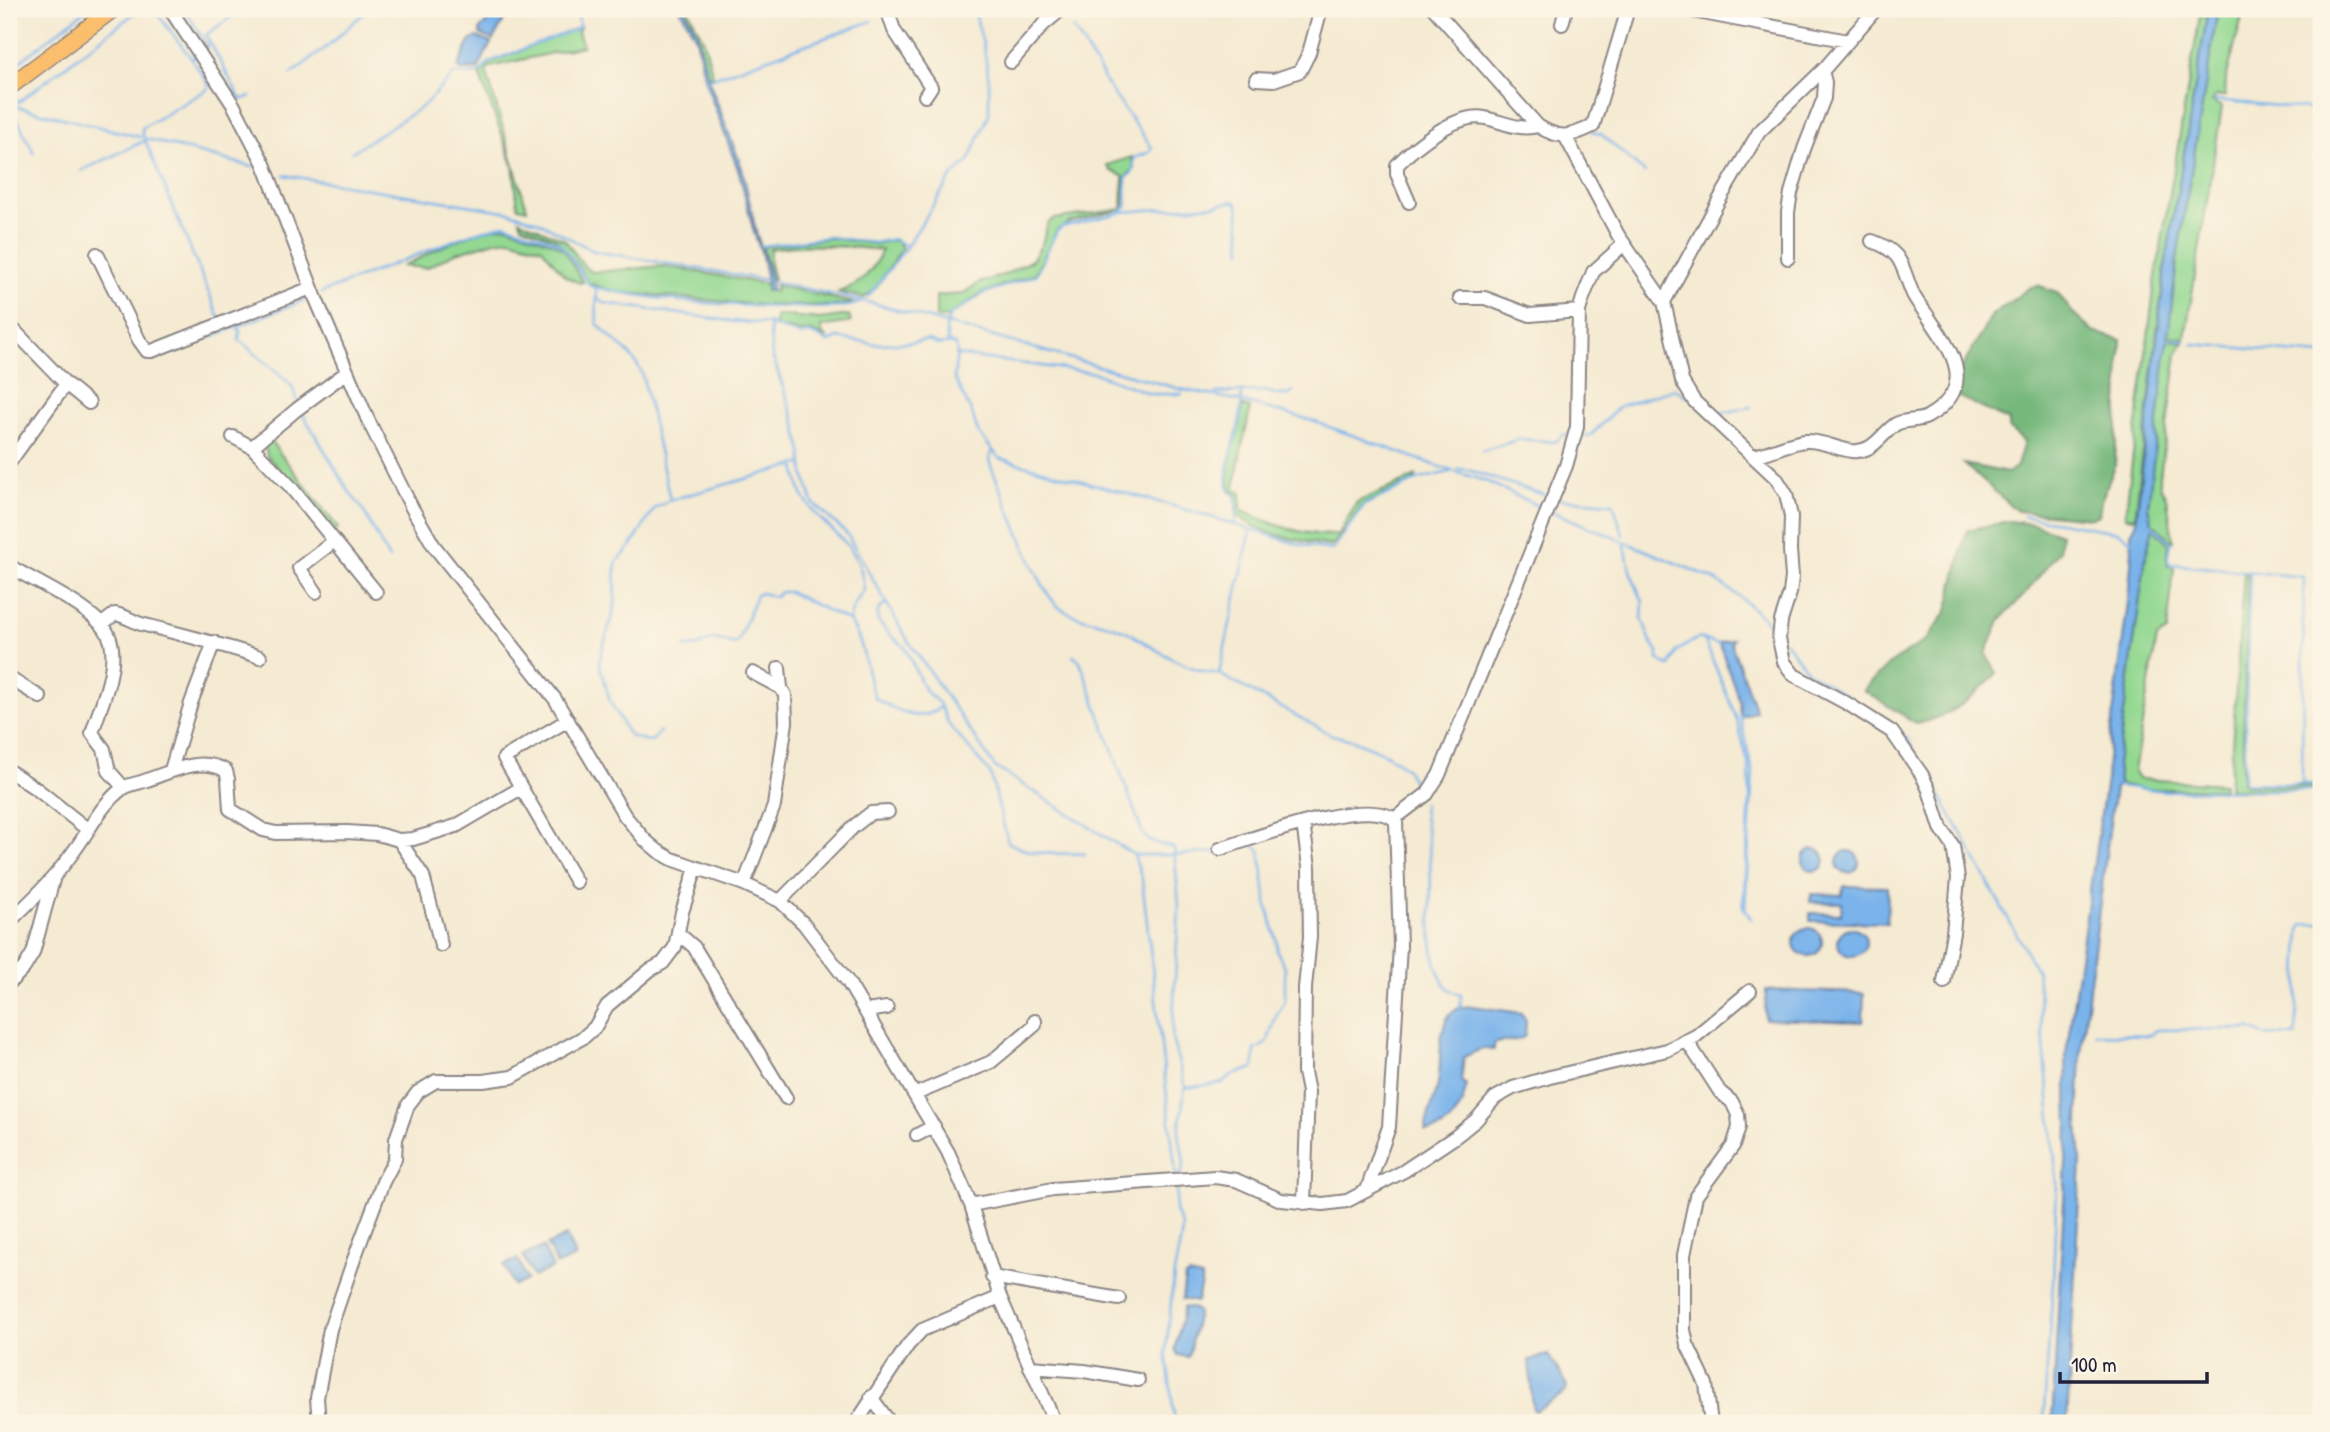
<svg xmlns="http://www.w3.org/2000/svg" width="2330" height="1432" font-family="'Patrick Hand',sans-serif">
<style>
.green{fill:#93d891;stroke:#5a7d66;stroke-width:2}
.forest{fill:#76b87b;stroke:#4c6d5b;stroke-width:2}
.water{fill:#7ab4eb;stroke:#4e6b93;stroke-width:2}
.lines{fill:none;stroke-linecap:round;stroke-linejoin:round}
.stream{stroke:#7ab4eb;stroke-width:2.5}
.minor-casing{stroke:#8c8686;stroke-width:16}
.major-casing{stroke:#8c8686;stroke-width:19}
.minor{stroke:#fff;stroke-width:12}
.major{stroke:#fabe6d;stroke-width:16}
</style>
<rect width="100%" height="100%" fill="#fcf5e5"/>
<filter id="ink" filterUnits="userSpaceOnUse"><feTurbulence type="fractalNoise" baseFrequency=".0143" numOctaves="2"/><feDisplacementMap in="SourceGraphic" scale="14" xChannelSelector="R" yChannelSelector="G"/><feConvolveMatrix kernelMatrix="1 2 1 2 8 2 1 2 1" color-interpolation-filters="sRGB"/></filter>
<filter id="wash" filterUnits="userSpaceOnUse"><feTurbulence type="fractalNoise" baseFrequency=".00686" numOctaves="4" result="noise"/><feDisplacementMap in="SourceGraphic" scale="28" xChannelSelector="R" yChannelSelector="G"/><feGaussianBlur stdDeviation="1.57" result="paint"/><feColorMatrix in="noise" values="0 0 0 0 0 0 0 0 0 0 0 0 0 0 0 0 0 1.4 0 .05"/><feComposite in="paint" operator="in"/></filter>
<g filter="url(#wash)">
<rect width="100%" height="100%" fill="#f5ead2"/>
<path class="green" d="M684,9h4l16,32 9,35 -5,2 -11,-45z
M2201,9h7l-43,258 -30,251 -10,-1 30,-235z
M2218,9h24l1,5 -17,65 -1,17h-9l-4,5 10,6 -37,231 -18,-2 11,-84z
M580,27l-2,5 5,14 -93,21 -4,4 41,138 -9,-2 -5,-42 -34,-91 10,-11z
M1132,157l2,12 -9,9 -1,31 -54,13 -13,8 -22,44 -53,19 -36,25 -10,-1v-21l26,-2 17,-11 27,-9 26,-14 10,-16 6,-21 6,-4 68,-10 1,-33 -12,-5 -4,-6z
M520,220l45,20 20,27 7,5 72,-6 103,18 -1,7h10l-1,-6 79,18 -20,3 -73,-1 -145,-13 -28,-9 -11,-19 -20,-24 -35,-15z
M507,226l49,18 8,6 19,32 -4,1 -14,-7 -23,-28 -32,-9 -15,2 -42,13 -27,14 -22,-2c29,-15 70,-37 103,-40z
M830,238l46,6 14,-4 7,1 5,7 -26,40 -12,10 -25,-6c23,-8 34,-21 43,-42 -41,-4 -71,-7 -112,-1v15l4,15h-3l-8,-32z
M777,315l43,4 29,-4 2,7 -30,5 2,8 5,3 -19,-7 -9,1 -25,-6v-9z
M2166,340l18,2 -7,12 -17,122v10l7,13 6,42 -5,-2 -1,-3 -16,-14 -3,-15z
M1242,406l8,2c-4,27 -13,53 -15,81l6,4v17c33,15 60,26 97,25l19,-33 60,-26 -5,6 -48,22 -32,42c-32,-5 -70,-10 -95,-31l-1,-21 -6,-4c-7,-28 10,-56 12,-84z
M269,439l69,89 -4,5 -67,-77 -2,-10z
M2153,528l16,16 -2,17 1,5 6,2 -7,64 -10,6 -23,133 4,8 86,5v5h-81l-24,-5 -2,-20 29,-209z
M2244,572l4,1 -6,209 3,3 76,1v3h-92z"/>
<path class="forest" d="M2037,285l20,7 15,20 22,20 27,8 -6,126 -14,35 -2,14 -8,3 -74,-7 -53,-47 44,9 9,-7 7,-24 -15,-14v-7l-54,-26 5,-24 32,-56 37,-27z
M2009,521l24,3 28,10 -2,17 -34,43 -25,26 -14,34 11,19c-28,27 -41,41 -80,51l-54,-34 25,-25 39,-26 20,-28 20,-81z"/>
<path class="water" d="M499,9h8l1,4 -15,27 -13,-6v-5z
M680,9h4l13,24 12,48 33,87 14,63 15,48v12h-5l1,-10 -6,-29 -7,-19 -15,-61 -34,-91 -9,-43z
M2208,9h10l-40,243 -30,255 5,21 -7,27 -29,209 2,20 -4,4 -5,35 -29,231 -3,68 3,39 -14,262h-15l16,-297 -2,-72 40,-274 4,-43 18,-135 4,-51 -1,-18 5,-9 29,-257z
M477,37l14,6 -13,26 -16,1 -4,-3 12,-26z
M1733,639l-2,4 25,68 -15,6 -1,-14 -21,-60z
M1803 860a11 11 0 1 1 22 0a11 11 0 1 1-22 0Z
M1837 862a11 11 0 1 1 22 0a11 11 0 1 1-22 0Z
M1843,886l45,1 -1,36 -77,-2v-8l31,1 1,-11 -32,-1 1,-8 31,1z
M1838 942a14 14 0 1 1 28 0a14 14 0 1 1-28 0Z
M1794 942a14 14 0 1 1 28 0a14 14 0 1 1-28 0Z
M1766,990l98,3 -1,29 -98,-3z
M1472,1006l49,7 5,7 -1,16c-7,7 -22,3 -31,8v5h-13l-17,8 -3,24 5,4c-2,22 -16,47 -41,46 2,-15 8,-28 12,-43 6,-22 -1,-50 11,-71 5,-9 15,-10 24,-11z
M566,1236l10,21 -19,8 -10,-20z
M543,1247l10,21 -20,9 -10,-21z
M518,1259l9,21 -13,6 -10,-21z
M1189,1275l13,3 -5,24 -15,-3 3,-22z
M1184,1307l11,2 3,3 -10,45 -10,-2 -3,-6z
M1548,1355l18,27 1,7 -4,5 -28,17 -2,-1 -4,-50z"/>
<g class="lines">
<path class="stream" d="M185,9l22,37 -3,4
M242,9l-36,26 35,65 9,-4
M2097,9l21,3
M196,56l-4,3 17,26 -1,4 -66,39v5l77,184
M9,70l78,-61
M291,74l37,-28 40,-37
M707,80l165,-59
M2214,100l107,10
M14,106l126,31
M1592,132l9,2 44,39
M147,139l106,28
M352,152l71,-46 31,-32c17,0 22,6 35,-12l87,-33 3,-3 -1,-17
M34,153l-24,-48 10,-4 116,-89 15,-3 5,3 36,47
M81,171l63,-30
M284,175l226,37 27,9 57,30 171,29
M1122,212l94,-7 18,-4 4,4 4,45
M761,246l69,-9 45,6 18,-4 14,7
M774,282l102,22 304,85 56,11 74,20 130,47 48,15 56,27
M596,288l1,35c16,20 32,24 45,50l28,127
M321,293l141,-56 43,-13 52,18 8,7 25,37c61,15 141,20 205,21 21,0 44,3 64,-4
M596,297l8,6 126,18 39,3 31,11 10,-2 19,9 9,-4 37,6 31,-1 22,-3 11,5 11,-2 5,2 2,6 -3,27 18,35 6,19 21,26 199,55 99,31 36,6 31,-45 56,-26 30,-7
M868,297l37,-48 47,-73 17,-15 20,-47v-33l-5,-33 -10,-39
M769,322l3,33 24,70 6,27 2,22 9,29 34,31 60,105 88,128 139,88 8,24 34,296
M238,326l2,6 -1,8 47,40 6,6 6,16
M2165,339l20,1
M948,344l-2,-16 3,-12 34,-22 53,-19 21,-44 5,-4 58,-14 7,-7 -1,-28 7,-6 1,-14 16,-6 2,-4 -47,-66 -3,-8 -29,-46
M2193,344l128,11
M956,355l139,18 56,21h31
M159,357l148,-58
M1216,393l49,-2 14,4h10l4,-4
M301,411l49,82 12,15 27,51
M1716,414l35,-7
M1579,435l9,1 4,-2 28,-28 55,-17 10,7
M1482,451l38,-12 36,3 5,-6 8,-2
M992,452l-3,8 3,9c14,29 46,123 68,139 21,14 53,14 71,26 25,16 57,37 88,40
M795,465c2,10 3,22 8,31 22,39 58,41 61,94l-11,17 -4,14
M1458,469l10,1 80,26
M1558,499l55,4 10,32
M1553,512l161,67 26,18 34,31
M2023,516l95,16 16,10
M1236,524v-26l-1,-3 -6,-4c-6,-23 5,-44 10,-66 2,-11 2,-22 3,-33
M2151,524l20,19 -3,18 2,3 134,13 -2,207
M1251,529l-32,145 113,61 21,5 35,15 18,13 14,26
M1625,545l5,26 13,31 -1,16 9,24 7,10v7l6,5 6,2 7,-15 21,-13 21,6
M2250,572l-6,209v2l77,1
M887,603l-8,6 -2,6 1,6 13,15 14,11 20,44 14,12 10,22 41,48 18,69c24,16 51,10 77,12
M1704,639l32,78 13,50 1,33 -7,106 8,13
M1785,641l23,31 42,26
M685,647l13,-1 16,-7 21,5 4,-5 17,-44 6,-2 12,4 7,-5h8l60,29c17,22 16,53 26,77 19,11 45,28 65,9
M1073,656l7,5 63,173 6,7 25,7 5,57 -7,133 13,48 -6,47 5,30 -3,12
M1741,715v6l12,51 -8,139
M1894,726l14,14 16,28
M660,731l-7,9 -5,1 -16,-4 -5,-5 -17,-31 -11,-40 16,-55 1,-43 15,-17 24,-38 15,-8 133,-37
M1930,777l107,194 20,211 -4,102 -10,139
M2118,786l47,5 156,-1
M1423,804c1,15 4,28 6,43 5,38 -3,84 8,121 4,13 11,24 24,27l-1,13
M1134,855h42l42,-3
M2096,1034l54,1 6,-5 95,-1 12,6 33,1 4,-106 3,-5 18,-2
M1185,1088l37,-5 8,-7 24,-8 1,-18 12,-7 9,-27 9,-15v-33l-8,-17v-10l-10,-35 -7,-56 -8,-6
M1175,1423l-9,-72 8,-78 7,-35 1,-12 -7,-15 2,-26"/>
</g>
</g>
<g filter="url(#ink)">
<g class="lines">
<g class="minor-casing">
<path id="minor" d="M170,9l64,97 30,58 52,135 52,121 44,88 22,38 121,153 70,117 20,24 13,11 14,8 72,25 36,17 24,23 44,58 100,170 23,53 29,92 55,126
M887,9l7,21 37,57 -6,9
M1434,9l104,117c22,14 32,11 55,0l35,-117
M1682,9l166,32
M1562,24l4,-15
M1011,62l32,-37 19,-16
M1256,79l18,1 26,-9 9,-18 12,-44
M1565,136l53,99 46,67 18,79 12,20 82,77 10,16 5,22 -1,34 2,27 -2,16 -9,28 -2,18 5,23 10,13 54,29 44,28 30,43 7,15 12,38 12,18 5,32 -5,55 -9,49
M1409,202l-12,-28v-9c18,-19 60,-53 88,-47 19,4 33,13 53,8
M97,254l42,86 8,11h5l159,-63
M1788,258v-46l3,-19 13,-44 20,-51 1,-16 -3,-11
M1460,298h25l45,17 49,-4
M1664,302l54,-100 41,-70 66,-64 51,-59
M9,325l57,59 23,19
M233,437l19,10 37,38 87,107
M252,447l44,-37 51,-38
M1753,456c18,-3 33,-13 52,-15 17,-1 31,8 47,10 22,2 29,-17 44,-27 9,-5 21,-2 31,-7 52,-30 25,-66 0,-102 -5,-7 -12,-15 -15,-23 -11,-27 -9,-40 -40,-51
M9,463l57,-79
M9,566c27,16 71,36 92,58 7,7 10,15 11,24 3,28 -12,59 -20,85l12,16 5,22 15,17
M316,592l-17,-24 34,-26
M102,624l13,-10c9,1 17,7 26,10 40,10 79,20 119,33
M779,668l2,20
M9,678l31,19
M568,720l-64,38 72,124
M171,770l20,-67 23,-61
M9,771l29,19 49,39
M1394,819l33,-25 12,-19 127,-309 11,-39 2,-116 4,-13 10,-26 31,-28
M1303,823l6,44 1,70 -5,51 -1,84 4,20 -4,111
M399,840l24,36 18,69
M1220,849c32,-10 151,-55 176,-28l4,125 -11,181 -22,63
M744,884l30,-78 12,-84 -1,-27 -4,-7 -28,-15
M780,901l73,-74 18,-14 17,-1
M9,922c23,-22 46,-44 65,-71 16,-21 27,-47 49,-63 6,-4 14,-4 21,-7 25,-8 55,-26 82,-10l2,8 2,30 33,21 13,3 71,-1 30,2 22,6 14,-1 43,-13 65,-38
M679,934l15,13 92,151
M9,983l15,-15 9,-15 20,-73
M866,1011l21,-3
M1687,1041l33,51 12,10 6,13 1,12 -6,19 -37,50 -12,59v75l3,14 19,40 5,39
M916,1094l75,-32 44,-37v-4
M917,1135l17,-9
M971,1205l82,-16 162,-12 21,3 45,20 42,4 24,-3 57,-30 51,-34 21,-17 19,-22 18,-10 37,-11 117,-27 29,-14 54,-45
M992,1277l127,22
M1030,1367l54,4 54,9
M871,1397l19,26
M319,1423l-2,-25 13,-69 24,-70 29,-77 12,-23 1,-20 12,-34 10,-13 18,-11h47l29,-4 72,-40 11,-10 12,-21 43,-36 13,-7 12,-16 7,-35 14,-44
M856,1423l52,-78 14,-15 78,-33"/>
</g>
<g class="major-casing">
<path id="major" d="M9,87l104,-78"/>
</g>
<use href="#minor" class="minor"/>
<use href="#major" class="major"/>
</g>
</g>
<rect width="2330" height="1432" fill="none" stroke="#fcf5e5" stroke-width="35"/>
<path d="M2060 1372v10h147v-10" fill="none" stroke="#22223b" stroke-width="3.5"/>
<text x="2071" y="1372" font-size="21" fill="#22223b" stroke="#fcf5e5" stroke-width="5" paint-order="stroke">100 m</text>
</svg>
